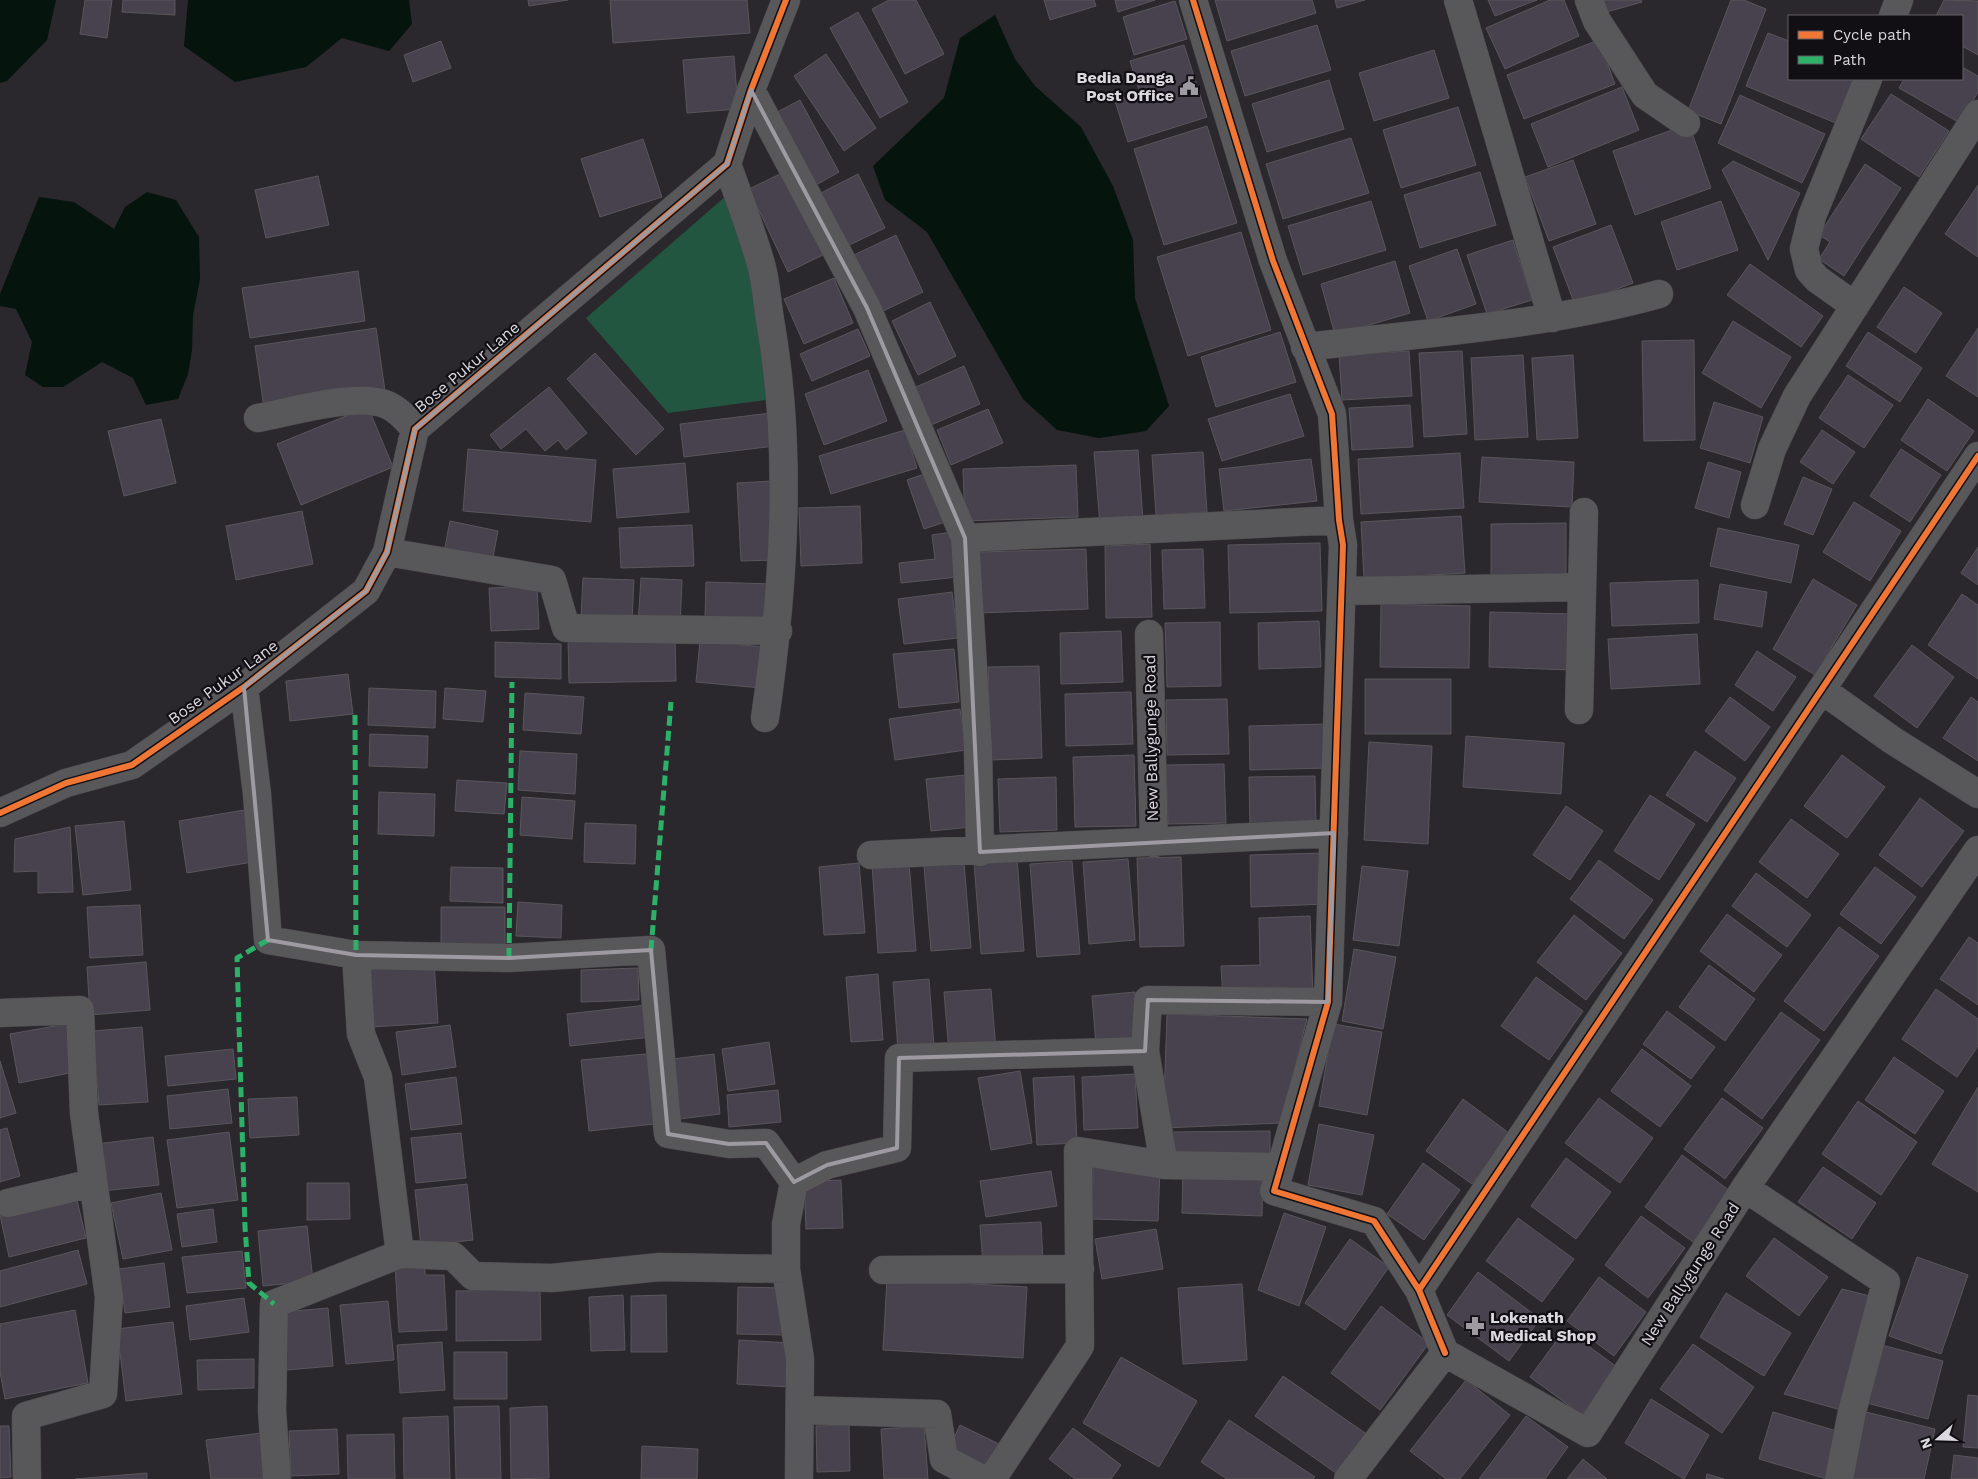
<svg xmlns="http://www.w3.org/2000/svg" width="1978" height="1479" font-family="'Work Sans',sans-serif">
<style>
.green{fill:#225640}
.water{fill:#05140c}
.building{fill:#48424f;stroke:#59565b}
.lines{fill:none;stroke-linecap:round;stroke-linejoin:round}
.minor-casing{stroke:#474549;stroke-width:29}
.minor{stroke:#58575a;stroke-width:28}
.quiet{stroke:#2db169;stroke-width:5;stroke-dasharray:10 5;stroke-linecap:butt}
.cycleway-casing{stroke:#110f14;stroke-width:9}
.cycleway{stroke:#f07635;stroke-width:6}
.marked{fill:none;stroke:#9d9aa1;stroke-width:4;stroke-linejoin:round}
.labels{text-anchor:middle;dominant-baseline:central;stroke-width:4.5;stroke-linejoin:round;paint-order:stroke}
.poi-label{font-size:16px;font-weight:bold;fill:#dbd8df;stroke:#110f14;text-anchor:end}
.street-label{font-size:16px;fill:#dbd8df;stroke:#110f14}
</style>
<rect width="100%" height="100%" fill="#2a272d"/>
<path class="green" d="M735,188l45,210 -112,15 -82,-95z"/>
<path class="water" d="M0,0h56l-9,40 -40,41 -7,2z
M188,0h221l3,24 -23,27 -47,-13 -36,29 -71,15 -51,-36z
M995,15l20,44 20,27 46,41 32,59 20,54 2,58 34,108 -23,25 -47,7 -42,-8 -34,-31 -96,-167 -42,-32 -12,-34 71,-68 16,-60z
M147,192l29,8 23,37 1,42 -7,36 -1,35 -4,24 -10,25 -32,6 -13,-27 -31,-16 -39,25h-20l-18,-12 7,-33 -16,-33 -16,-3v-12l39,-97 35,5 40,27 11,-22z"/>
<path class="building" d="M85,0h27l-5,38 -27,-4z
M123,0h52v15l-53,-3z
M528,0h40l-39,6z
M610,0h137l3,33 -137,10z
M889,0h27l28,54 -39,20 -33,-65z
M1044,0h50l2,6 -46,14z
M1115,0h40l-37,12z
M1215,0h97l4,13 -89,28z
M1335,0h30l-28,8z
M1488,0h49l-42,16z
M1550,0h14l15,36 -74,33 -19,-41z
M1599,0h42l1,2 -39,11z
M1731,0h13l22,9 -45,115 -33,-13z
M1944,0l34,1v54l-16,-9v-30h-26z
M1175,1l12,38 -53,16 -11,-38z
M858,12l50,90 -28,16 -50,-90z
M1317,25l14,45 -86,26 -14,-45z
M1768,33l21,8v38h67l-18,45 -92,-38z
M1599,40l16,44 -91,35 -17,-44z
M441,41l10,27 -38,14 -9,-27z
M1184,45l23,72 -79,25 -13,-41 25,-8 -10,-32z
M1434,50l15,48 -75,23 -15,-48z
M826,54l50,74 -32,23 -50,-75z
M734,56l4,53 -51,4 -4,-53z
M1962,67l16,9v16l-18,31 -61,-35 5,-9h58z
M1329,80l15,49 -77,23 -15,-48z
M1622,87l17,43 -91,37 -17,-43z
M1891,94l58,37 -30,46 -58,-38z
M1740,95l85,39 -23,49 -84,-40z
M800,100l39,72 -30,17 -39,-73z
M1458,107l18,58 -75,23 -18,-58z
M1689,124l22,64 -76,27 -22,-64z
M1207,126l30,97 -73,22 -30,-96z
M1351,138l18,55 -86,26 -17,-55z
M643,139l19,58 -62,20 -19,-58z
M1573,160l23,64 -47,17 -24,-64z
M1733,161l67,32 -32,67 -46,-90z
M1865,164l36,24 -57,88 -25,-17 11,-17 -11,-7z
M784,172l39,83 -35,17 -39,-83z
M1480,172l16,53 -76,23 -16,-53z
M858,174l27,54 -42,20 -26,-53z
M318,176l11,49 -63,13 -11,-48z
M1978,185v72l-33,-23z
M1371,201l15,49 -83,25 -15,-49z
M1721,201l17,49 -61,20 -16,-48z
M1611,225l22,58 -58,22 -22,-58z
M1241,232l30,98 -83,26 -31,-99z
M896,235l27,57 -42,20 -27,-57z
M1513,240l19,60 -45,14 -20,-59z
M1457,249l19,55 -48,17 -19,-55z
M1395,261l15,52 -75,22 -14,-51z
M1750,264l73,52 -22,31 -74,-52z
M358,271l7,50 -115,17 -8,-50z
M834,278l19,45 -49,21 -20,-45z
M1904,287l38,26 -26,40 -39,-26z
M930,302l26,54 -38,19 -26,-54z
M1733,321l58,36 -30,51 -59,-35z
M376,328l9,63 -121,17 -9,-62z
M1978,328v69l-32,-21z
M858,329l12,27 -58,25 -12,-27z
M1280,332l16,50 -80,25 -15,-50z
M1868,332l54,36 -22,34 -54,-36z
M1694,340l1,100 -51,1 -2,-100z
M1409,351l3,45 -70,4 -3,-45z
M1462,351l5,83 -43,3 -5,-84z
M595,353l69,76 -28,26 -69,-76z
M1523,355l5,82 -53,3 -4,-82z
M1573,355l5,83 -41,2 -5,-82z
M964,366l16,38 -49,21 -15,-38z
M868,370l19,51 -63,24 -19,-51z
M1848,375l45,30 -29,43 -45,-30z
M549,387l38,46 -21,17 -8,-10 -13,11 -19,-22 -25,20 -11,-14z
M1290,394l14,42 -82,25 -14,-42z
M1928,399l46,32 -27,40 -46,-31z
M1714,402l49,15 -13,46 -50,-15z
M1410,405l3,42 -61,3 -3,-42z
M368,407l25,60 -92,38 -24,-61z
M988,409l15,34 -52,22 -14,-35z
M771,413l4,33 -91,11 -4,-33z
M161,419l15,64 -52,13 -16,-65z
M905,430l12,38 -86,26 -12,-38z
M1822,430l33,22 -22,32 -33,-22z
M468,449l128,11 -5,62 -128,-11z
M1901,449l40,26 -31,47 -40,-26z
M1138,450l5,71 -43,4 -6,-73z
M1203,452l4,60 -51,3 -4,-60z
M1460,453l4,55 -103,6 -3,-55z
M1482,457l92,5 -2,45 -93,-5z
M1311,459l6,42 -93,10 -5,-42z
M1708,462l33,10 -12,46 -34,-10z
M685,463l4,49 -72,6 -4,-49z
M1076,465l2,52 -113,4 -2,-52z
M933,471l18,49 -27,9 -17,-49z
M1803,477l29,12 -19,46 -29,-11z
M772,481l4,79 -35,1 -4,-78z
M1854,502l47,29 -31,50 -47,-29z
M860,506l2,57 -61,3 -2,-58z
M302,511l11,53 -77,16 -10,-54z
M1461,516l4,57 -101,6 -3,-57z
M450,521l48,10 -6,31 -48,-10z
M1566,523v51l-75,1v-51z
M692,525l2,41 -73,2 -2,-40z
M1718,528l81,17 -8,38 -81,-17z
M952,532l6,45 -57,6 -2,-20 36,-4 -3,-24z
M1320,543l2,68 -92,2 -2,-68z
M1150,544l2,73 -46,1 -1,-72z
M1978,547v38l-17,-12z
M1086,549l2,60 -109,4 -1,-61z
M1203,549l2,59 -41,1 -2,-59z
M583,578l51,2 -2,40 -51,-3z
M641,578l41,2 -2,47 -42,-3z
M1813,579l44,26 -42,70 -42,-26z
M1698,580l1,43 -87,3 -2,-43z
M706,582l68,2 -1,39 -68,-3z
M1720,584l47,8 -5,35 -48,-8z
M537,586l2,43 -48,2 -2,-43z
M952,592l6,46 -54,6 -6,-45z
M1962,594l16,11v74l-50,-34z
M1381,604l89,2 -1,62 -89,-1z
M1490,612l81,2 -1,56 -81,-3z
M1319,621l2,46 -62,2 -1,-46z
M1220,622l1,64 -54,1 -2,-64z
M1121,631l2,51 -62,2 -1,-51z
M1697,634l3,50 -89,5 -3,-50z
M675,638l1,43 -107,2 -1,-44z
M700,641l64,6 -3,41 -65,-6z
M495,642l66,2v35l-66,-2z
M1912,645l42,32 -37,51 -43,-32z
M954,649l5,53 -60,6 -6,-54z
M1757,651l39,26 -23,34 -38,-26z
M1039,666l3,92 -51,2 -3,-93z
M348,674l5,40 -63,7 -4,-40z
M1365,679h86v55h-86z
M369,688l67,3 -1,37 -67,-3z
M445,688l41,3 -3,31 -40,-3z
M1131,692l2,52 -67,2 -1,-52z
M525,693l59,4 -3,37 -58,-4z
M1730,697l40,30 -25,34 -40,-30z
M1971,697l7,5v59l-35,-23z
M1227,699l2,55 -62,1 -1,-55z
M960,709l6,41 -71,10 -6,-41z
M1327,724l1,44 -78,2 -1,-44z
M370,734l58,2 -1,32 -58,-2z
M1466,736l98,7 -3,51 -98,-7z
M1369,742l63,4 -4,98 -64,-4z
M520,751l57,3 -2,40 -57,-4z
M1695,751l41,27 -29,44 -41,-27z
M1134,755l2,71 -61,1 -2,-70z
M1842,755l43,32 -38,51 -43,-32z
M1224,764l2,59 -58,1 -2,-59z
M965,775l6,52 -40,4 -5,-52z
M1315,776l1,51 -66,1 -1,-51z
M1056,777l1,53 -57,2 -2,-53z
M457,780l50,3 -3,31 -49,-3z
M379,792l56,2 -1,42 -56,-2z
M1650,795l45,29 -36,56 -45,-29z
M522,797l53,4 -3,38 -52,-4z
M1920,798l44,33 -42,56 -43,-32z
M1566,806l37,25 -33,49 -37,-25z
M250,809l9,52 -72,12 -8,-52z
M1791,819l48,35 -32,44 -48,-36z
M124,821l7,69 -48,5 -8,-69z
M585,823l51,2 -1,39 -51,-2z
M70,827l3,65 -35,1v-22l-24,1 1,-33z
M1325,853l1,51 -75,3 -1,-52z
M1181,857l3,89 -44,1 -3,-89z
M1017,858l7,93 -43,3 -7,-92z
M1128,859l7,81 -46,4 -6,-82z
M1599,860l54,40 -29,39 -54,-40z
M1072,861l8,93 -43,3 -7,-93z
M909,862l7,89 -38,2 -6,-89z
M859,863l6,70 -41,2 -5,-68z
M964,863l7,85 -40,3 -7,-85z
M1362,866l46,5 -9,75 -46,-6z
M451,867l52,1v35l-53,-2z
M1875,867l41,30 -35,47 -41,-30z
M1756,873l55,42 -24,32 -55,-41z
M518,902l44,3 -1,33 -45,-2z
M140,905l3,50 -53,3 -3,-51z
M441,907h64v44h-64z
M1727,914l55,41 -28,37 -54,-41z
M1574,915l48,38 -36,47 -49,-38z
M1310,916l3,80 -90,3 -2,-33 39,-1 -1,-47z
M1839,927l40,29 -55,75 -40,-30z
M1969,937l9,6v62l-38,-26z
M1354,949l42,8 -13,72 -41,-8z
M434,961l4,62 -68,4 -4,-62z
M146,962l4,48 -60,5 -3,-48z
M1709,965l46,34 -30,42 -46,-34z
M638,968l1,32 -58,2v-32z
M878,974l5,66 -32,2 -5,-65z
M1536,977l47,34 -34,49 -48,-34z
M929,979l5,68 -36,3 -5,-68z
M991,989l5,61 -47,3 -5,-61z
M1936,989l42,30v27l-21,31 -55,-38z
M1135,992l4,49 -43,4 -4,-49z
M647,1005l4,32 -81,9 -3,-32z
M1667,1011l48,36 -24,32 -48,-35z
M1781,1012l39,28 -58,79 -38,-29z
M1167,1014l140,5 -26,104 -118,5z
M66,1024l9,48 -56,11 -9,-49z
M1333,1024l49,8 -15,83 -48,-9z
M450,1025l6,42 -54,8 -6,-43z
M142,1027l6,75 -49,3 -6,-74z
M769,1042l6,42 -47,7 -6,-42z
M233,1049l3,30 -68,7 -3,-30z
M1642,1049l49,37 -31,41 -49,-36z
M656,1053l8,70 -75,8 -8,-71z
M714,1054l6,60 -49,6 -7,-60z
M1894,1057l50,34 -29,43 -50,-34z
M0,1061l16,52 -16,5z
M1020,1071l12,72 -41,7 -13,-72z
M1135,1074l3,54 -54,2 -2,-53z
M1074,1076l3,67 -40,2 -4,-67z
M456,1077l6,47 -51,6 -6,-46z
M1978,1087v105l-46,-28z
M228,1089l4,34 -62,6 -3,-33z
M778,1090l3,32 -52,5 -2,-32z
M297,1097l2,38 -49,3 -2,-39z
M1599,1098l54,40 -33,45 -55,-40z
M1722,1098l41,30 -38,51 -41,-30z
M1463,1099l46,34 -37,51 -46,-33z
M1858,1101l59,41 -36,53 -59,-41z
M1319,1124l55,11 -12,60 -54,-10z
M7,1128l13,48 -20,6v-52z
M1270,1131v32l-98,1 -1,-32z
M229,1132l9,68 -61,8 -10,-68z
M461,1133l5,45 -50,5 -5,-45z
M153,1137l6,48 -57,6 -6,-47z
M1682,1155l48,36 -37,51 -48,-35z
M1566,1158l45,34 -35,47 -45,-33z
M1423,1163l37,27 -36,50 -37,-26z
M1093,1165l67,2 -2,54 -66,-2z
M1823,1167l53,36 -24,36 -54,-37z
M1183,1170l80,3 -1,43 -80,-3z
M1051,1171l6,35 -71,11 -6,-36z
M841,1180l2,48 -37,1 -2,-47z
M307,1183h42l1,36 -43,1z
M467,1184l6,56 -52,6 -6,-56z
M161,1193l11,57 -49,9 -12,-56z
M76,1196l10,42 -77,19 -9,-42z
M213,1209l4,33 -35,5 -5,-33z
M1284,1213l42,14 -27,79 -41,-16z
M1641,1216l44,32 -37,50 -43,-33z
M1518,1218l56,41 -32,43 -56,-41z
M1041,1222l2,39 -60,3 -3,-39z
M307,1226l6,55 -50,5 -5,-55z
M1156,1229l7,40 -61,10 -7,-40z
M1774,1238l54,39 -29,39 -53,-40z
M1350,1239l39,28 -44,63 -40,-27z
M78,1250l9,34 -87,23v-36z
M242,1251l4,37 -59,5 -5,-36z
M1917,1257l51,18 -27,79 -52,-18z
M164,1263l6,44 -45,6 -6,-44z
M425,1263v12h19l3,55 -48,2 -4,-67z
M1478,1272l62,47 -31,42 -62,-46z
M1599,1277l47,35 -32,44 -47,-35z
M887,1279l140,8 -4,71 -140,-8z
M1242,1284l5,76 -64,4 -5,-76z
M738,1287l46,1v47l-47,-1z
M1842,1289l32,8 -33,113 -57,-16z
M540,1290l1,50 -85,1v-50z
M1726,1293l65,40 -27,43 -64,-39z
M623,1295l2,55 -34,1 -2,-54z
M666,1295l1,57h-36v-56z
M244,1298l5,34 -59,8 -4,-34z
M388,1301l6,59 -48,4 -6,-59z
M1381,1306l48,37 -49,67 -49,-37z
M328,1308l5,58 -46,4 -4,-58z
M75,1310l13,73 -83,16 -5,-27v-48z
M173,1322l9,72 -56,7 -9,-72z
M1565,1329l52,38 -35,48 -52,-38z
M739,1340l52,3 -2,44 -52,-3z
M442,1342l3,48 -45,3 -3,-48z
M1693,1344l61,43 -32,46 -62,-44z
M1878,1344l65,17 -15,58 -65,-17z
M454,1352h53v47h-53z
M1121,1357l76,44 -38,66 -76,-44z
M254,1359v29l-56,2 -1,-30z
M1283,1376l85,59 -28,41 -85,-60z
M1466,1380l44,35 -50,64h-14l-36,-28z
M1968,1395l10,1v52l-15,-1z
M1651,1399l58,36 -25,44 -59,-36z
M499,1406l2,73h-45l-2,-72z
M547,1406l2,72 -38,1 -1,-71z
M1862,1411l73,18 -11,50h-78z
M1773,1412l67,20 -13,47 -68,-20z
M448,1416l2,63h-46l-1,-61z
M1526,1416l42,31 -23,32h-66z
M1229,1420l86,57 -2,2h-86l-26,-17z
M849,1425l1,46 -33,1 -1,-46z
M960,1425l41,20 -14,28 -40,-20z
M0,1426h9l2,51 -11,1z
M924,1426l4,53h-44l-3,-50z
M1073,1428l48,37 -10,14h-36l-26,-20z
M337,1429l2,45 -48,2 -2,-45z
M261,1433l6,46h-56l-5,-39z
M394,1434l1,45h-47l-1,-44z
M642,1446l56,3 -1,30h-56z
M1954,1455l24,3v21h-27z
M1583,1459l24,20h-40z
M147,1473v6h-72z
M1707,1474l17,5h-18z"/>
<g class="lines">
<g class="minor-casing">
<path id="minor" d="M1193,0l80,261 59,153 7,106 4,25 -15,457 -54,189 100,30 45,69 26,63
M1458,0l94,318
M1589,0l8,21 48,74 41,28
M1893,16l6,-16
M751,90l116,218 98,230 374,-18
M727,164c12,33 24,66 34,100 5,18 6,37 9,56 23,131 14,267 -5,398
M1855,306l-38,-27 -8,-9 -5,-21 8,-33 56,-137
M1305,347c118,-14 239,-21 354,-53
M258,418c32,-6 97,-25 127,-14 13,5 21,15 30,25
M1755,505l17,-56 25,-53 181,-282
M965,538l13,211 2,103
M387,552l165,28 14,48 212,3
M1342,591l240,-4
M1149,634l5,209
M244,687l13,107 11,146 88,15 153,3 142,-8 17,184 61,10 37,-1 28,39
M1822,690l70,50 86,54
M1579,710l5,-198
M0,813l66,-30 66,-18 112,-78 122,-96 21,-39 28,-123 312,-265 24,-74 35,-90
M871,855l463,-22
M356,955l5,79 17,43 22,177
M0,1013l80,-3 4,103 25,184 -6,97 -77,22 1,63
M1164,1165l-19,-114 3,-51 180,2
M1745,1188l141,94 -34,130 -13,67
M8,1203l85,-20
M883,1270l197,-1
M1419,1290l559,-834
M1445,1353l143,80 157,-245 233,-338
M800,1410l137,4 7,45 38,20
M277,1479l-5,-68 2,-107 126,-50 53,2 20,20 79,2 108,-11 126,2
M799,1479l1,-120 -14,-90v-45l8,-42 33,-17 70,-17 2,-90 246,-7
M992,1479l88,-133 -2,-195 86,14 117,2
M1348,1479l97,-126"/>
</g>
<use href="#minor" class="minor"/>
<path class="quiet" d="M355,715l1,240
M268,940l-31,18 8,269 4,56 25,21
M651,950l20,-248
M509,958l3,-276"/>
<g class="cycleway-casing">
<path id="cycleway" d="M1193,0l80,261 59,153 7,106 4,25 -15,457 -54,189 100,30 45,69 26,63
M0,813l66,-30 66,-18 112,-78 122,-96 21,-39 28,-123 312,-265 24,-74 35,-90
M1419,1290l559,-834"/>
</g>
<use href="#cycleway" class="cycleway"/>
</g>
<path class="marked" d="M751,90l116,218 98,230 15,314 354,-19 -6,169 -180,-2 -3,51 -246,7 -2,90 -70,17 -33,17 -28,-39 -37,1 -61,-10 -17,-184 -142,8 -153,-3 -88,-15 -24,-253 122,-96 21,-39 28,-123 312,-265z"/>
<defs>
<g id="civic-bare" transform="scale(1.5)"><path d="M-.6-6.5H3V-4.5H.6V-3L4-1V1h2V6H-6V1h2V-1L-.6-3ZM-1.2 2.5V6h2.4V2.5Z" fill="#9d9aa1" stroke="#110f14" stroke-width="2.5" paint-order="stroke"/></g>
<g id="pharmacy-bare" transform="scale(1.5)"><path d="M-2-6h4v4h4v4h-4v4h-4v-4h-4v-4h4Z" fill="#9d9aa1" stroke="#110f14" stroke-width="2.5" paint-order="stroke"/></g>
</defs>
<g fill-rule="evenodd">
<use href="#civic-bare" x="1189" y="86"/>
<use href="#pharmacy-bare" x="1475" y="1326"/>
</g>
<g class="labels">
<g class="poi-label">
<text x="1174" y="77">Bedia Danga<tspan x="1174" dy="18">Post Office</tspan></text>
<text x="1490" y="1317" text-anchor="start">Lokenath<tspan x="1490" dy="18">Medical Shop</tspan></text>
</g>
<g class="street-label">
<text transform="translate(467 367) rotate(-40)">Bose Pukur Lane</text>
<text transform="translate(223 682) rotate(-36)">Bose Pukur Lane</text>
<text transform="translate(1151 738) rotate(-91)">New Ballygunge Road</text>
<text transform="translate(1690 1274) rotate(-57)">New Ballygunge Road</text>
</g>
</g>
<rect x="1788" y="15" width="175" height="65" fill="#110f14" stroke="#625f65"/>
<rect x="1798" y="31" width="25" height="8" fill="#f07635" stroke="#625f65"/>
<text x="1833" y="40" font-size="15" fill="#dbd8df">Cycle path</text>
<rect x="1798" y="56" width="25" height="8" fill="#2db169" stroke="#625f65"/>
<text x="1833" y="65" font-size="15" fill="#dbd8df">Path</text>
<g transform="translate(1938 1439) rotate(250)" stroke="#110f14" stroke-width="4" paint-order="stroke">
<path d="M0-4L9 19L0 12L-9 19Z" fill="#dbd8df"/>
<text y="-8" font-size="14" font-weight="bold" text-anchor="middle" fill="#dbd8df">N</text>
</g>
</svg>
